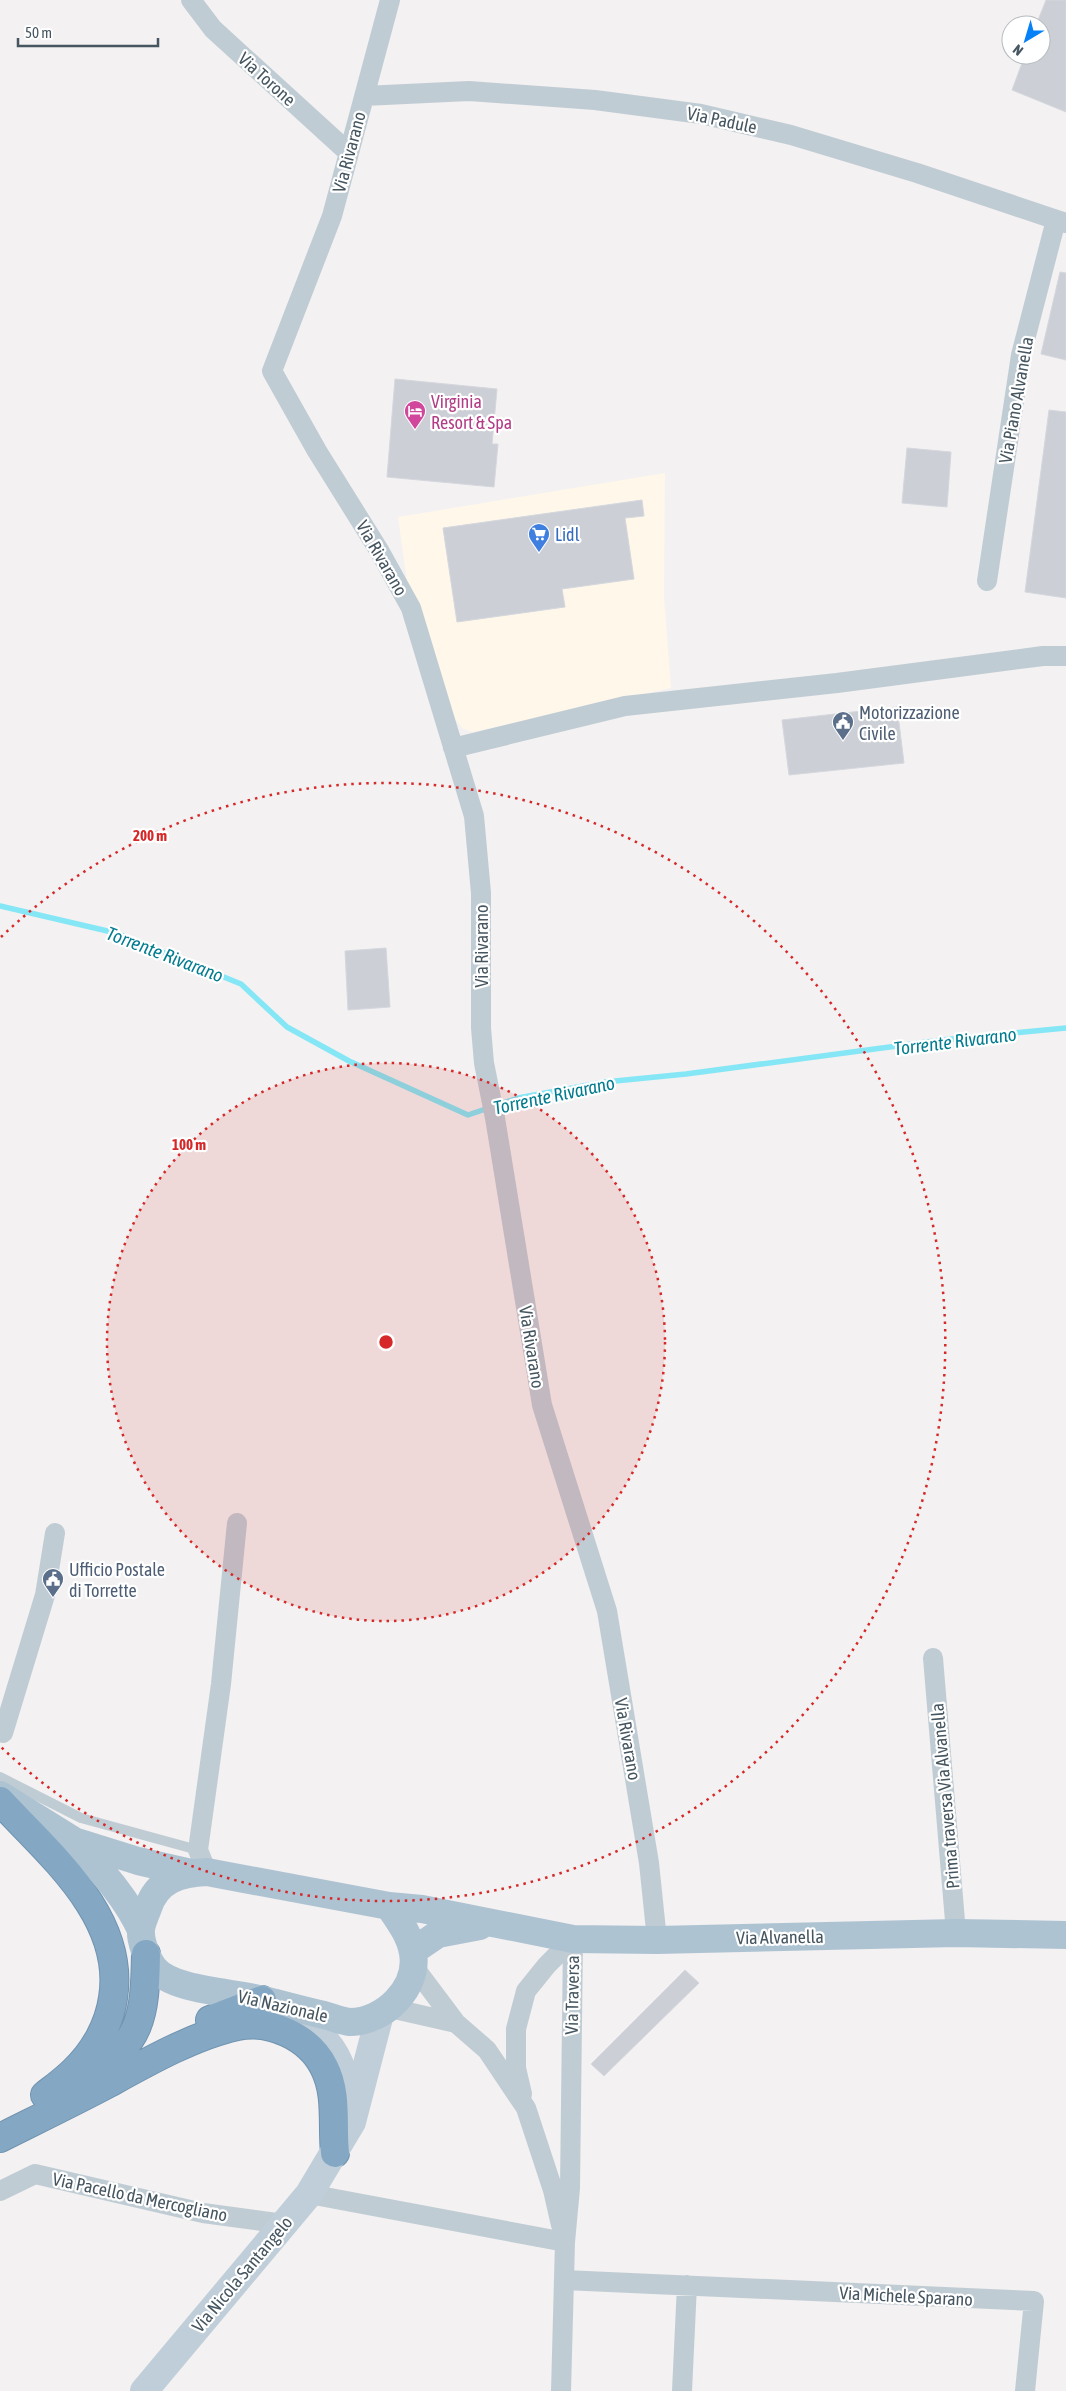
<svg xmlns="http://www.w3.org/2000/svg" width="1066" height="2391" font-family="'Asap Condensed',sans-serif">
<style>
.commercial{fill:#fef7ea}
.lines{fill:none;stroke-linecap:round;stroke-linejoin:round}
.stream{stroke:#85e6f5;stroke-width:5.5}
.building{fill:#ccd0d6;stroke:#d4d7dd}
.motorway-casing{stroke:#6f93b0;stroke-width:30}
.service{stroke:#c0ccd4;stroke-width:10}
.minor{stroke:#c0ccd4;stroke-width:20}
.secondary{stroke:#c0ced9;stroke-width:28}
.primary{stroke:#aec3d2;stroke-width:28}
.motorway{stroke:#84a8c4;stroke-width:28}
.ring{fill:none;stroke:#d62828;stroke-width:2.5;stroke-dasharray:2.5 5}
.labels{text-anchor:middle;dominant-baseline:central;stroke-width:4.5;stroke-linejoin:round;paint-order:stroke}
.street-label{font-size:18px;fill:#465660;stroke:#fff}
.hotel-label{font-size:18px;fill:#b23c85;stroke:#fff;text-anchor:start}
.shop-label{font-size:18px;fill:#366cbe;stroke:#fff;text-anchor:start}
.service-label{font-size:18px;fill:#4e5e75;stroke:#fff;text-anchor:start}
.water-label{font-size:19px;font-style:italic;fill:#047c90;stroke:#fff}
.centre{fill:#d62828;stroke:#fff;stroke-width:2.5}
.ring-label{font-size:15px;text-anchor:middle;font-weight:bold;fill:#d62828;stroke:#fff;stroke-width:4.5;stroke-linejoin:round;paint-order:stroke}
</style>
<rect width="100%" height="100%" fill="#f3f1f1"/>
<path class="commercial" d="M665,473l-1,123 7,92 -198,44 -10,-3 -12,-15 -44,-132 -9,-65z"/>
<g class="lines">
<path class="stream" d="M0,906l116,27 125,51 46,43 62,34 119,54 50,-17 87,-16 81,-8 256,-34 124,-12"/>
</g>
<path class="building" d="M1046,0h20v112l-54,-22 13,-35h16v-30h-5z
M1060,272l6,1v87l-25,-6z
M395,379l102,10 -5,55h6l-4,43 -107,-10z
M1049,410l17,2v186l-41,-6z
M907,448l44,4 -4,55 -45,-4z
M642,500l2,16 -19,2 9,61 -72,10 3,18 -108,15 -14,-94z
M897,707l7,56 -115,12 -7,-55z
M386,948l4,59 -42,3 -3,-59z
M685,1970l14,13 -95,93 -13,-12z"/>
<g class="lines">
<g class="motorway-casing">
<path id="motorway" d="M0,1801c50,54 126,116 113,197 -4,28 -19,54 -39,73 -9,9 -20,17 -29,24
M210,2020l52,-20
M85,2078c57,-34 60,-61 61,-124
M0,2138c36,-18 73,-36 109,-55 38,-21 86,-48 128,-57 33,-7 72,11 87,41 14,27 8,57 11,86"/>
</g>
<path class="service" d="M0,1777l81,41 117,32"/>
<path class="minor" d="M191,0l22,29 136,124
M390,0l-58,216 -60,155 45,80 63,101 31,56 63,208 7,77v135l3,35 11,55 47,287 65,206 42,252 8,77
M364,96l105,-5 126,9 106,14 90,21 126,38 149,50
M987,581l34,-226 35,-135
M453,748l172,-42 212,-23 206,-27h23
M933,1658l23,275
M3,1733l42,-138 10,-62
M207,1872l-9,-22 23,-166 16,-161
M414,1967l42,56 31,27 39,58 27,82 8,35
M390,2008l66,15
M522,2094l-6,-26v-39l10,-38 21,-26 26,-26
M0,2191l35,-17 168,39 81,11
M309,2194l256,48
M564,2280l470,21 -9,90
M561,2391l4,-149 5,-54 3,-249
M682,2391l5,-106"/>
<path class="secondary" d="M275,2003c15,10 32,20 45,32 21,20 32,53 24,81
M144,2391l165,-197 43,-72 28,-108"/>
<path class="primary" d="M0,1795l74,46 64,20 53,12
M74,1841c25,28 51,54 67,89
M207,1872l182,34c10,15 21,29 24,47 6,35 -29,69 -63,69 -9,-1 -18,-5 -26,-7 -23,-5 -46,-12 -70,-17 -26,-6 -82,-8 -100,-30 -7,-9 -14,-27 -13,-39 1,-7 5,-15 7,-21 9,-28 32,-35 59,-36z
M389,1906l33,3 151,30 84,1 299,-7 110,2
M413,1951l25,-17 42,-8"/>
<use href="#motorway" class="motorway"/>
</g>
<circle cx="386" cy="1342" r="279" fill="#d62828" fill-opacity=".12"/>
<g class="ring">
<circle cx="386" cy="1342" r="279"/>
<path d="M1 937A559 559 0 1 1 1 1747"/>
</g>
<defs>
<g id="hotel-pin" transform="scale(1.125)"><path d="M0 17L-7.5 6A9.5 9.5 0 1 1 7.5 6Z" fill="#d1479c" stroke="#fff"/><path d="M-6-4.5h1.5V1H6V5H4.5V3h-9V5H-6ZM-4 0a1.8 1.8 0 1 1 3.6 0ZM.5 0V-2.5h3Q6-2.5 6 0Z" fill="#fff"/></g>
<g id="supermarket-pin" transform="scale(1.125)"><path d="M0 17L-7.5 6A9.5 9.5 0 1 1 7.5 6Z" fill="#3f7fe0" stroke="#fff"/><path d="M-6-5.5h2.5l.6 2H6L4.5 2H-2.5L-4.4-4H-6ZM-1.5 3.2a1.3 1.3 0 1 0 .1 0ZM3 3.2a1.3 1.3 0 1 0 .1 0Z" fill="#fff"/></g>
<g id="civic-pin" transform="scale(1.125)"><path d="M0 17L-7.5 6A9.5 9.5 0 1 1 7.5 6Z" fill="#5c6f8a" stroke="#fff"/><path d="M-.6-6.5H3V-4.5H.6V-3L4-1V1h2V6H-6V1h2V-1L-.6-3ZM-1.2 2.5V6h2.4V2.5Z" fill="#fff"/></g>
</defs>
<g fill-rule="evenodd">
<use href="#hotel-pin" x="415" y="411"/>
<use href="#supermarket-pin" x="539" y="534"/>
<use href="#civic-pin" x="843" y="722"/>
<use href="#civic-pin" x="53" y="1579"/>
</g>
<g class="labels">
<g class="street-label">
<text transform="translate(267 79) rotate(42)">Via Torone</text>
<text transform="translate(722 120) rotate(12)">Via Padule</text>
<text transform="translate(349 152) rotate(-75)">Via Rivarano</text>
<text transform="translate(1016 400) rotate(-80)">Via Piano Alvanella</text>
<text transform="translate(382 558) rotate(60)">Via Rivarano</text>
<text transform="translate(481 946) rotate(-90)">Via Rivarano</text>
<text transform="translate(532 1347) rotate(81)">Via Rivarano</text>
<text transform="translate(628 1739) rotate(80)">Via Rivarano</text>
<text transform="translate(945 1796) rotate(-95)">Prima traversa Via Alvanella</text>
<text transform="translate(780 1937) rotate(-1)">Via Alvanella</text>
<text transform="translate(572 1995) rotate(-89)">Via Traversa</text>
<text transform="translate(283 2006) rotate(13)">Via Nazionale</text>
<text transform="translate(140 2197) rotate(12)">Via Pacello da Mercogliano</text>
<text transform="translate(242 2274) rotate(-50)">Via Nicola Santangelo</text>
<text transform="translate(906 2296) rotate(3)">Via Michele Sparano</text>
</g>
<g class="hotel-label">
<text x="431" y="401">Virginia<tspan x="431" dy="21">Resort &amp; Spa</tspan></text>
</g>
<g class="shop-label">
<text x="555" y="534">Lidl</text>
</g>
<g class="service-label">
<text x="859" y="712">Motorizzazione<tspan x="859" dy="21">Civile</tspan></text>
<text x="69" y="1569">Ufficio Postale<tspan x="69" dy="21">di Torrette</tspan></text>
</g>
<g class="water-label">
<text transform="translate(165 954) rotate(21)">Torrente Rivarano</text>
<text transform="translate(955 1041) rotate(-7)">Torrente Rivarano</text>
<text transform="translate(554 1095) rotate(-12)">Torrente Rivarano</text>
</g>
</g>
<circle cx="386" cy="1342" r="8" class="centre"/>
<g class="ring-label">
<text x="150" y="841">200 m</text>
<text x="189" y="1150">100 m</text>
</g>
<g transform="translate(1026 40) rotate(218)"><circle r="24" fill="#ffffff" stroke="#b5bbbf"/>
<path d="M0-4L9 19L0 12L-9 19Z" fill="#0781f7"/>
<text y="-8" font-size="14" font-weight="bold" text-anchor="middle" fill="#465660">N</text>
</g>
<path d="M18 38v8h140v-8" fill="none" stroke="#465660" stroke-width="2.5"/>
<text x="25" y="38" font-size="15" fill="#465660" stroke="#ffffff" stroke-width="4" paint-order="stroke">50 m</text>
</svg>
